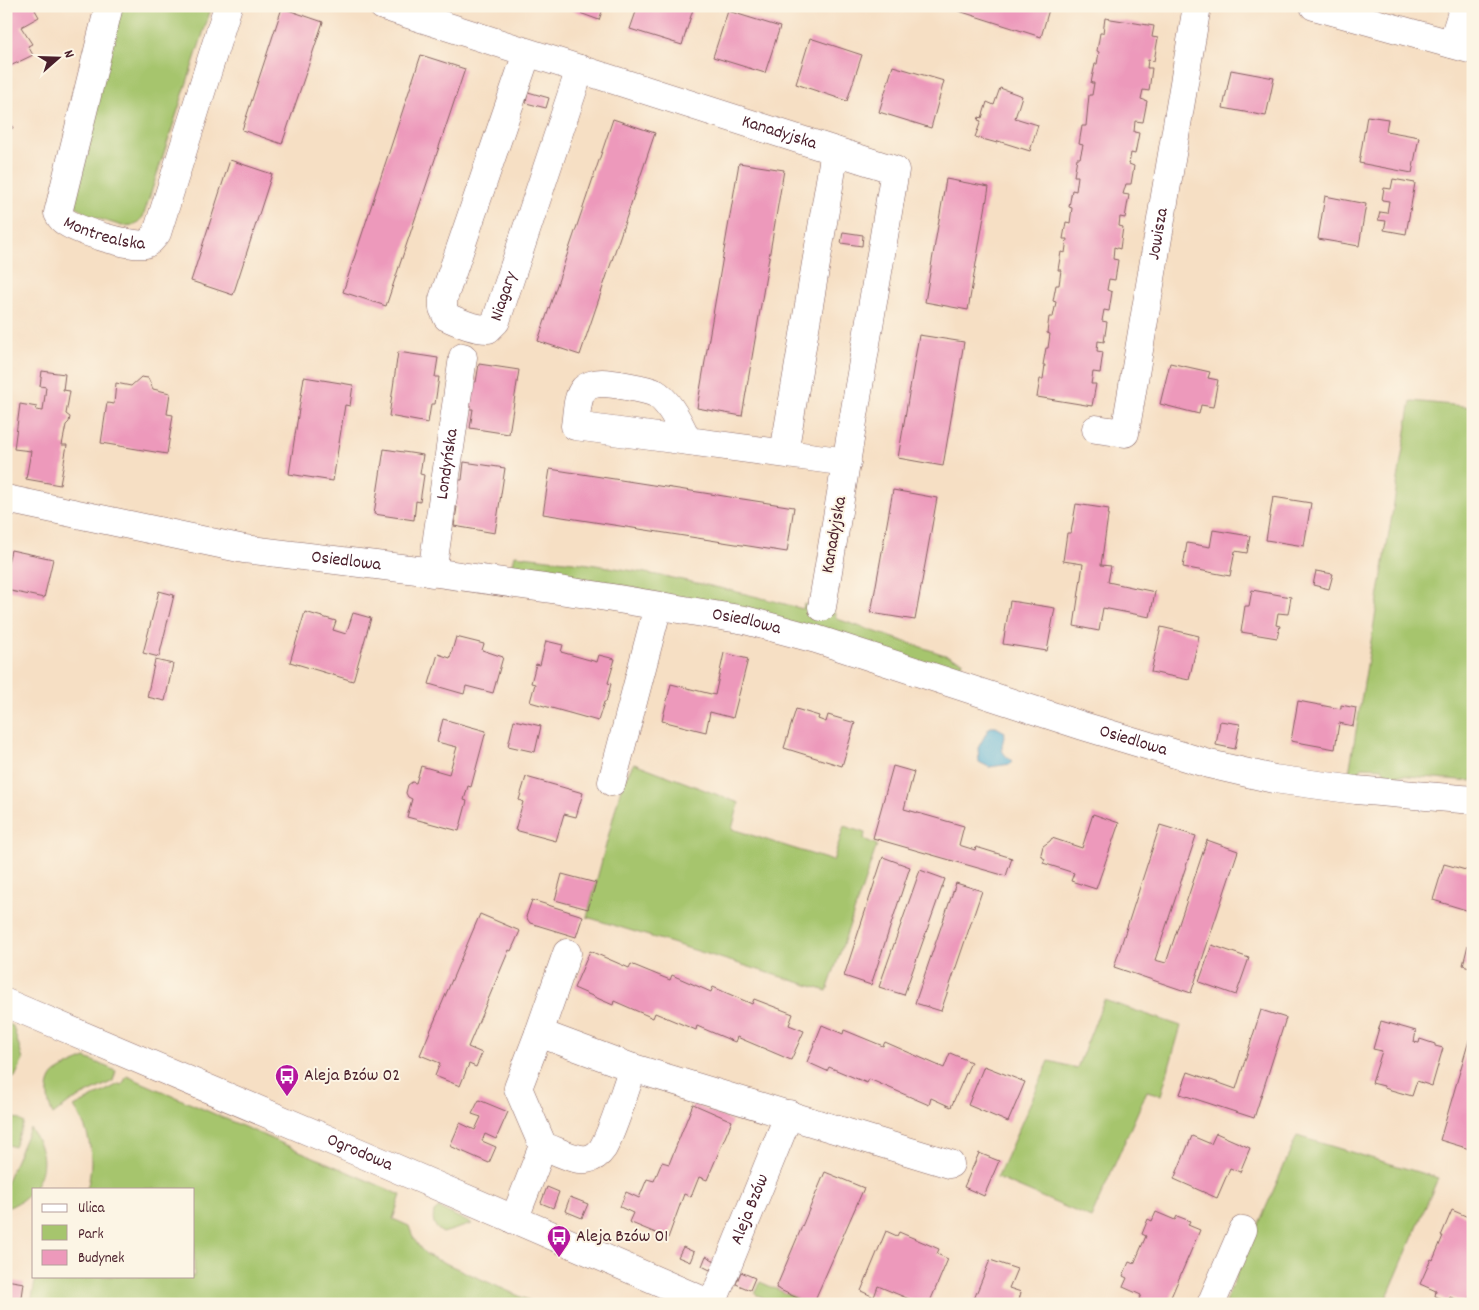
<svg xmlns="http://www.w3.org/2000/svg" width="1479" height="1310" font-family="Dekko,sans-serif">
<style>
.green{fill:#a6c56d;stroke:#78724c}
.water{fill:#54aed2;stroke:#4f667e}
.building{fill:#ed99bb}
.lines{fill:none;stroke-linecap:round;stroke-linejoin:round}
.minor-casing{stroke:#866261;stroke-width:29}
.minor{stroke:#fff;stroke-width:28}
.labels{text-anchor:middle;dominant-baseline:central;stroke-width:4;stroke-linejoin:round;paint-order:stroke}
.street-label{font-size:18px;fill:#4a1f2b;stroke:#fcf5e5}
.poi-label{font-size:18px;fill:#4a1f2b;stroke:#fcf5e5;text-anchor:start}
</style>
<rect width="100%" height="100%" fill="#fcf5e5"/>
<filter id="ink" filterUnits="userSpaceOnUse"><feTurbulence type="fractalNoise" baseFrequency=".02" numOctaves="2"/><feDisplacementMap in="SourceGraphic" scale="10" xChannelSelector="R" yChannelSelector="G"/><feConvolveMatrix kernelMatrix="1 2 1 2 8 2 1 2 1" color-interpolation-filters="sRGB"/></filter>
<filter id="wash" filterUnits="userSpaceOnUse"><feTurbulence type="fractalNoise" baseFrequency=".0096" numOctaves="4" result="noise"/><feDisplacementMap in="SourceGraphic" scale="20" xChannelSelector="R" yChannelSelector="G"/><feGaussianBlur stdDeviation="1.12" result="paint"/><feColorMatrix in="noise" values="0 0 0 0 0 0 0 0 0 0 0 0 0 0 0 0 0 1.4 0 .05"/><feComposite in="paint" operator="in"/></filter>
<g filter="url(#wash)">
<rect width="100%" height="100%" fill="#f6dfc4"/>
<path class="green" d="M120,6h92l-69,211 -8,8 -13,1 -35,-11 -11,-9 -3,-13z
M1411,401l62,6v374l-88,-7 -2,-6 -21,-1 -4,6h-9z
M515,555c31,4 63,7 94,12 65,10 130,24 194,42l1,-5 29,6 4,9 126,42 -3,11 7,2 -4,3 -186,-58 -156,-34 -109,-18z
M634,763l105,40 -7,26 101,32 11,-35 21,7 -1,6 13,6 -50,146 -240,-74 35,-133z
M1104,1000l77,26 -20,69 -14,-4 -56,127 -94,-40 52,-117 28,7z
M6,1023l7,3 10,34 -8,17 -9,5z
M86,1058l30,13 -3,10 -43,21 -17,13c-6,-12 -9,-35 4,-43 9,-6 19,-10 29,-14z
M127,1076l274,119 -8,24 16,7c4,12 8,20 18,29l110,49h-506l4,-23h4l1,-5h154v-87h-107c8,-30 4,-57 -13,-82l45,-23 3,1z
M6,1115l12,4 6,4 -10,24 -8,-3z
M30,1128c5,8 10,16 12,25 5,25 -13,48 -36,55v-25z
M1297,1136l141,42 -54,126h-160z
M439,1208l33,16 -29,9c-9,-5 -11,-12 -9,-21z
M760,1282l50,22h-33l-22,-10z"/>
<path class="water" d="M991,727h5l9,5c-3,16 -7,18 7,29l-1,3 -22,3 -10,-5 -1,-14 11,-20z"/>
<g id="blocks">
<path class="building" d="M6,6h31l1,1 -3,3 4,7 -18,10 11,17 -4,2 5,9 -27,13z
M561,6h43l-5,14z
M638,6h56l-12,39 -52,-16z
M943,6h107l-9,31z
M282,8l41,14 -41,122 -40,-14z
M728,11l52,16 -15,46 -52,-16z
M1105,18l49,8 -2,11 6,1 -4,23 -6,-1 -1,8h5l-3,23 -6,-1 -2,9 6,2 -4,21 -8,-1 -1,11 5,1 -4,21 -4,-1 -2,11 5,2 -3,18h-5l-3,10 6,1 -4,23 -5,-1 -1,9 4,1 -3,22 -6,-2 -1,12 5,1 -3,20 -6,-1 -2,11 5,2 -3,19 -5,-1 -2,11 5,1 -3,20 -6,-1 -1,10 6,1 -3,21 -7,-1 -2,12h5l-4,22 -55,-9 3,-18h3l2,-14h-2l3,-17h2l2,-14 -3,-1 2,-16h4l3,-15 -3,-1 3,-16h3l2,-15h-3l3,-18 4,1 2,-14h-4l3,-17 4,1 2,-15 -3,-1 3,-17 4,1 2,-15h-4l3,-18h3l3,-13 -4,-1 3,-18h4l3,-31h3l2,-12h-3l4,-19h2l2,-12 -2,-1 3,-18h3z
M810,38l52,17 -15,46 -51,-17z
M421,55l44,14 -79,237 -43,-14z
M893,66l51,15 -13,47 -52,-16z
M1231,70l43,8 -8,38 -43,-8z
M1000,88l22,8 -7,22 23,7 -8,26 -32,-10 -1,2 -22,-6 6,-16 -3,-1 1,-3 3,1 5,-16 7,3z
M528,92l21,6 -3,10 -20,-5z
M6,114l7,14 -7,3z
M1367,116l21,3 -2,12 33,6 -7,36 -53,-10z
M613,119l42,14 -75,222 -42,-14z
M230,160l42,14 -39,121 -42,-14z
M739,163l45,7 -42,246 -45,-8z
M946,179l43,8 -21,123 -43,-8z
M1393,179l22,4 -9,51 -22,-4 2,-9 -8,-1 2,-8 7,1 2,-12 -7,-1 2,-12 7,1z
M1325,196l41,8 -7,42 -41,-7z
M843,232l20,3 -1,11 -21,-3z
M919,335l45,7 -21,124 -45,-8z
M398,352l40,6 -3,19h4l-4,27h-4l-3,19 -39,-7z
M1170,363l40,9 -2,6 10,2 -5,27 -12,-2 -2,9 -39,-10z
M479,364l40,6 -10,64 -39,-6 3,-19h-4l4,-27h3z
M42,371l23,3 -2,16 7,1 -4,23 4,3 -1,5 -3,3 -4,20h5l-7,40 -34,-6 5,-28 -17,-2 6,-45 17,3 -1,3 7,1 3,-24 -6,-1z
M141,377l7,1 5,11 17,4 -3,21 6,1 -6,39 -66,-11 6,-40 7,1 2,-21 15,3z
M304,377l49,8 -3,21 -5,-1 -12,76 -44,-7z
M384,449l39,6 -3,19 4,1 -4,27 -4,-1 -2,19 -40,-6z
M464,462l41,6 -10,65 -41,-7 3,-19h-4l4,-27h5z
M550,469l244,38 -7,45 -244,-38z
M893,490l44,8 -22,122 -44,-7z
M1273,497l38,6 -7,43 -38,-6z
M1076,504l33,5 -8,56 10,1 -3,16 47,10 -5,25 -47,-9 -4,23 -25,-5 9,-62 -20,-3 4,-28h4z
M1213,530l37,6 -3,17 -12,-2 -5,25 -47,-9 4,-24 23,4z
M11,550l42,9 -9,39 -38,-8v-19z
M1316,571l17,3 -4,15 -16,-4z
M1252,590l39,7 -3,17 -10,-1 -2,12 4,1 -3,12 -36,-6 4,-26h4z
M159,591l15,4 -15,62 -16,-4z
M1010,601l45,7 -8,43 -44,-7z
M305,612l31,9 -3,9 13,4 7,-21 18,5 -18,63 -63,-19z
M1161,627l38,9 -10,44 -38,-8z
M456,637l28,7 -2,6 21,7 -10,36 -27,-7 -2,8 -35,-10 9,-30 12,4z
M546,641l17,4 -2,7 36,10 2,-7 16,4 -7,24 3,1 -5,18h-2l-6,19 -68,-19 5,-18 -4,-1 5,-19 4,1z
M724,653l24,6 -15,59 -23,-6 -4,20 -44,-11 9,-37 44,11z
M155,660l18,4 -8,37 -18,-4z
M1298,701l43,8v-4l15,3 -3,18 -14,-3 -4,26 -44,-8z
M796,709l23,7 -1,3 8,3 2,-7 27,8 -13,43 -58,-18z
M443,719l43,12 -15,56 -3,-1 -4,14 3,1 -8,30 -52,-14 5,-18 -4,-2 -2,-4 2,-8 4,-3 4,1 5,-17 28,8 8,-27 -20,-5z
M514,720l27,6 -6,26 -27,-6z
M1220,721l20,3 -5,25 -19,-4z
M893,766l21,6 -10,37 60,17 -5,19 16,5 1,-3 36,11 -6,18 -133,-38z
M526,777l57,16 -7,24 -12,-3 -8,27 -41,-11 8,-28 -4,-2z
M1093,814l26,9 -23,66 -25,-8 3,-8 -31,-10 2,-4 -2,-1 -2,-4 2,-8 7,-5 2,-3 30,10z
M1160,825l36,11 -41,124 11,3 41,-123 31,11 -47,142 -77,-26z
M883,857l27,10 -39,118 -27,-9z
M1444,864l29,8v40l-40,-12z
M920,870l25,9 -41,116 -25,-8z
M562,874l34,9 -8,26 -33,-9z
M956,883l26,8 -41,120 -26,-8z
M532,900l51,16 -7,21 -46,-14 -4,-6z
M480,914l40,17 -9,20 -2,-1 -41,97 14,6 -6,14 -7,-3 -9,22 -25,-10 5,-13 -20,-8z
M1212,945l37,13 -13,37 -37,-13z
M1468,945l5,1v22l-10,-3z
M590,951l39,17 2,-4 39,16 2,-5 39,17 2,-5 39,17 2,-5 39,15 -4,11 15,6 -13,29 -54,-23 -2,5 -38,-16 -1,4 -41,-17 -2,5 -39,-17 -1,4 -39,-17z
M1261,1010l25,8 -32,100 -74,-24 8,-22 48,17z
M1381,1021l35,10 -2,11 5,1 1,-4 15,5v2l8,2 -11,38 -15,-5 -5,15 -28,-8v-2l-12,-3 10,-32 -9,-2z
M822,1025l21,9 1,-4 39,16 2,-4 59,26 6,-15 21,9 -20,45 -20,-9 -2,7 -60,-26 -2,4 -38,-16 -2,4 -20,-9z
M1472,1030h1v120l-33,-10z
M984,1066l41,16 -17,40 -40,-17z
M479,1100l29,12 -12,27 -11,-5 -3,7 14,6 -7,16 -39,-17 10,-23 15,7 6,-13 -9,-3z
M693,1104l39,17 -25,59 -8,-3 -8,20 -7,-3 -16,44 -39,-16 4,-9 -13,-6 6,-15 13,6 8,-19 7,2 8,-19 7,2z
M1216,1133l34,15 -10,24 -10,-4 -13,30 -43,-19 18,-43 19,8z
M979,1153l20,8 -15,35 -20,-9z
M825,1172l39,16 -43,98 -8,18h-3l-34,-16z
M547,1187l12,5 -6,16 -12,-5z
M570,1197l18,7 -6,14 -17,-7z
M1452,1210l16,7 2,-4 3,1v83l-3,-1 -3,8 -17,-7 -2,4 -13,-5 1,-5 -16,-7 11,-25 2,1 10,-24h-2z
M1156,1212l19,8 2,-4 13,5 -2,4 12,5 -32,74h-7l-6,-3 -2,3h-2l-12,-5 2,-4 -18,-8 4,-9 -4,-2 6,-14 5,2 12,-28 -4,-2 6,-15 4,2z
M886,1231l11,5 2,-4 40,17 -2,5 11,5 -19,45h-15v-3l-36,-15 -4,11 -13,-6z
M683,1247l11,5 -4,10 -12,-5z
M706,1256l9,5 -5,9 -8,-4z
M990,1260l27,9 -8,19 12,4 -3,12h-46z
M741,1272l14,6 -5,12 -14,-6z
M6,1280l18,3 -3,21h-15z"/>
</g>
</g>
<g filter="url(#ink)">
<use href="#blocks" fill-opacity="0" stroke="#866261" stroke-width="1"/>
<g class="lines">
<g class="minor-casing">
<g id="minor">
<path id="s1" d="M109,6l-51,207c1,2 2,4 4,6 10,11 69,28 83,25 6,-2 8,-7 12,-11l71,-227"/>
<path id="s2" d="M383,6l512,164 -73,437"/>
<path d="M1314,6l159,44"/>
<path d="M1452,44l12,-38"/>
<path id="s3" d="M527,53l-84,246v9l4,9c14,6 26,12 41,12l8,-8 84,-252"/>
<path id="s4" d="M1096,429l29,4 72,-427"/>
<path d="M687,440c-6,-14 -18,-39 -32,-47 -8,-4 -44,-10 -53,-10 -6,0 -14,2 -18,6 -8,9 -7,26 -9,37l272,36"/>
<path d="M784,453l51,-302"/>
<path id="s5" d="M6,499l238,50 173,21 177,25 151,25 71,19 267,87 126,38 65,15 82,11 117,10"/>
<path id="s6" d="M432,573l31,-216"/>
<path d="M612,782l46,-176"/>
<path id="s7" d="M6,1003l359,152 346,149"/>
<path d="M539,1033l28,-80"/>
<path d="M633,1068l317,96"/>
<path d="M514,1220l29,-74 -25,-58 21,-55 94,35c-10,26 -17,56 -30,80 -4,6 -9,10 -16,11 -14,2 -31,-9 -44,-13"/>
<path id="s8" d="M712,1304l77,-190"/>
<path d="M1211,1304l32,-74"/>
</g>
</g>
<use href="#minor" class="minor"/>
</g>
</g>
<defs>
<g id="bus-pin" transform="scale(1.25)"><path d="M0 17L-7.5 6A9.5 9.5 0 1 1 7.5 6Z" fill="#b5179e" stroke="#fcf5e5"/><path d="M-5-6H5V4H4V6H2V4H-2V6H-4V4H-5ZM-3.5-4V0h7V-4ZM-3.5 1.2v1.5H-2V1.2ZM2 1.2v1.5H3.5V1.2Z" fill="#fff"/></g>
</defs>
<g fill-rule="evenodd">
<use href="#bus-pin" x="287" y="1076"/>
<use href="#bus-pin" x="559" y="1237"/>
</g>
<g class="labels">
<g class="street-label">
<text stroke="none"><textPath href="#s2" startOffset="416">Kanadyjska</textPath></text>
<text stroke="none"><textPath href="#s1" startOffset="266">Montrealska</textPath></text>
<text stroke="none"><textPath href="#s4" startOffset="231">Jowisza</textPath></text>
<text stroke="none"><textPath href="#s3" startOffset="359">Niagary</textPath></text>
<text stroke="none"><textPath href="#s6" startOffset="110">Londyńska</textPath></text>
<text transform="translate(835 535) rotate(-80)">Kanadyjska</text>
<text stroke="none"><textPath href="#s5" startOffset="346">Osiedlowa</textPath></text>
<text stroke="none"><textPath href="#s5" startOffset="751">Osiedlowa</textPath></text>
<text stroke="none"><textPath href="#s5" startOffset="1156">Osiedlowa</textPath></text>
<text stroke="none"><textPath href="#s7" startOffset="384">Ogrodowa</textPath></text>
<text stroke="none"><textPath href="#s8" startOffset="102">Aleja Bzów</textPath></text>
</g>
<g class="poi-label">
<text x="304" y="1076">Aleja Bzów 02</text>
<text x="576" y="1237">Aleja Bzów 01</text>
</g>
</g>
<rect width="1479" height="1310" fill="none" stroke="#fcf5e5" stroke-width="25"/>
<rect x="32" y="1188" width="162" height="90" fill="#fcf5e5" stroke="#b59f9b"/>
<rect x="42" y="1204" width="25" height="8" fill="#ffffff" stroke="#b59f9b"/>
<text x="78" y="1212" font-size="15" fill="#4a1f2b">Ulica</text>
<rect x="42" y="1225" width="25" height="15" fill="#a6c56d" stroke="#b59f9b"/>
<text x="78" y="1238" font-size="15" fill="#4a1f2b">Park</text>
<rect x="42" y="1250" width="25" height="15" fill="#ed99bb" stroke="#b59f9b"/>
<text x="78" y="1262" font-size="15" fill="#4a1f2b">Budynek</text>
<g transform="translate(58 58) rotate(70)" stroke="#fcf5e5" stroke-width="4" paint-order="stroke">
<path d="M0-4L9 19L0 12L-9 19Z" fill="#4a1f2b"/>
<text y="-8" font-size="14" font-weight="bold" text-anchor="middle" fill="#4a1f2b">N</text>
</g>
</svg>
